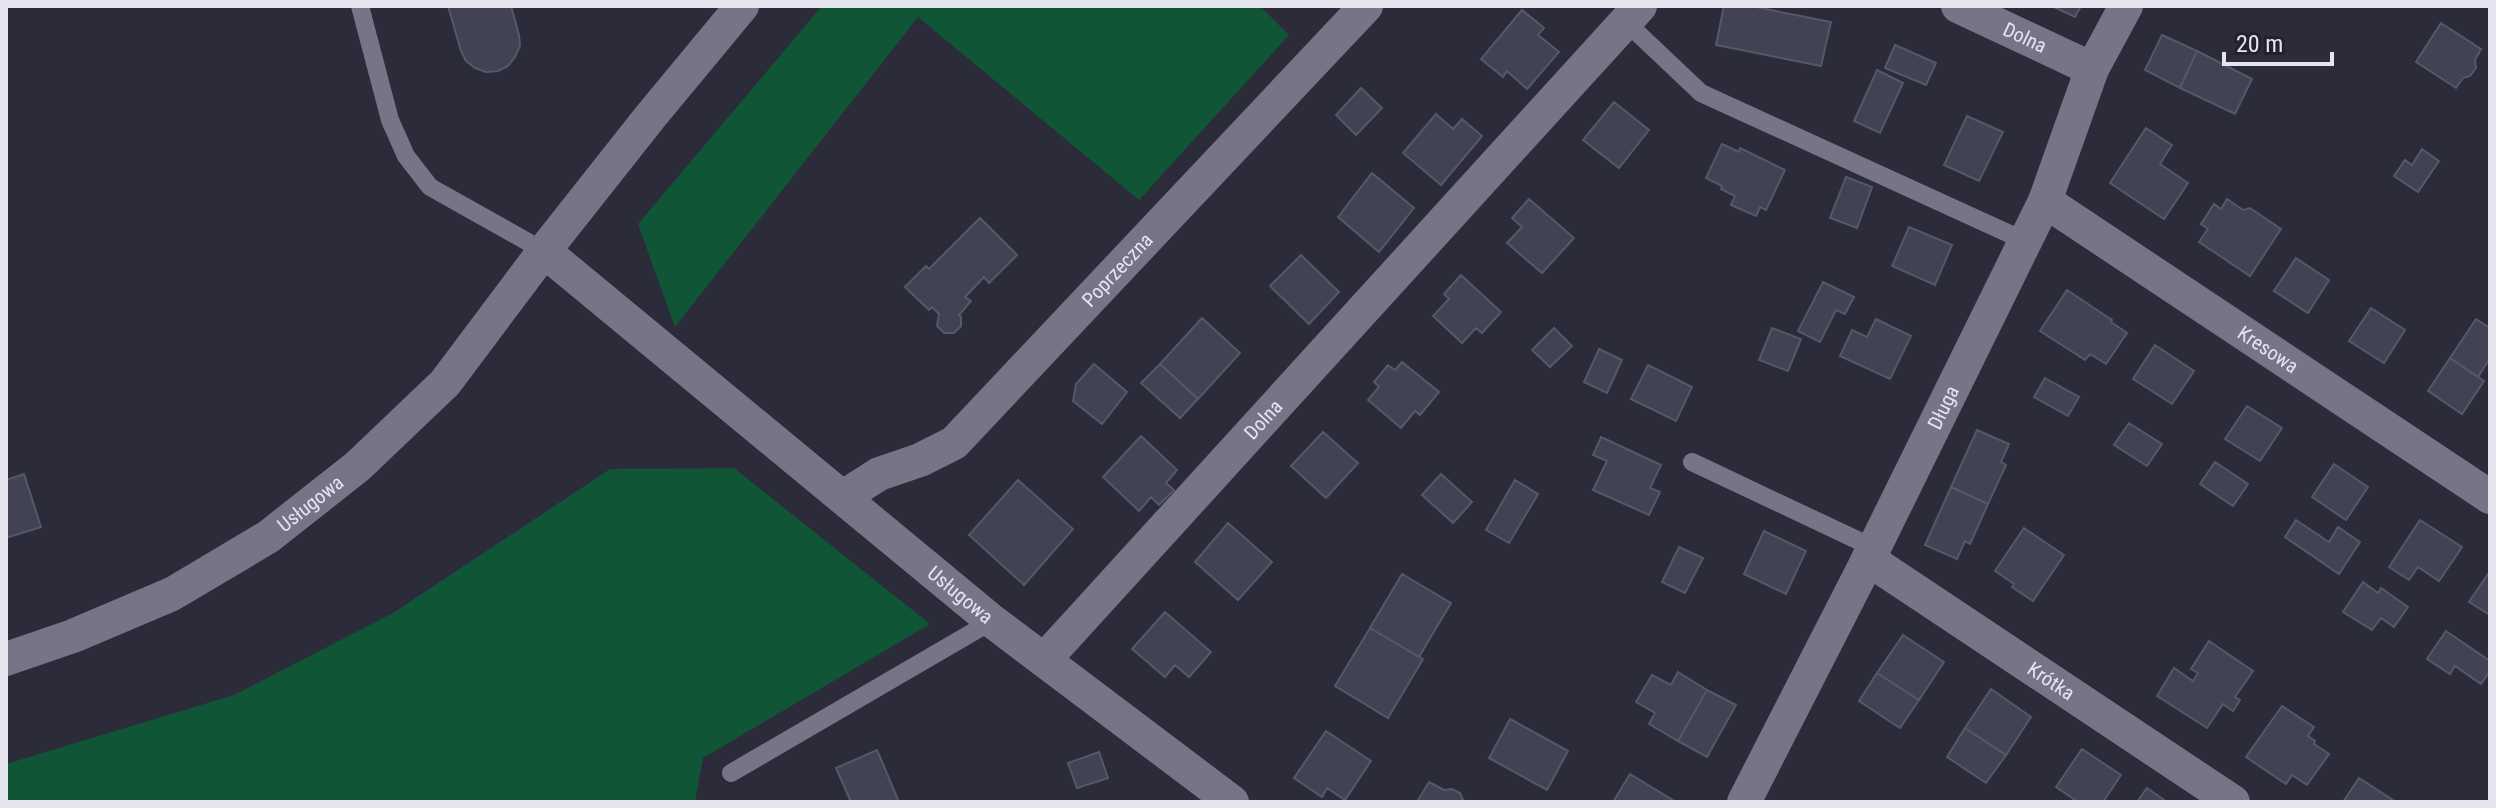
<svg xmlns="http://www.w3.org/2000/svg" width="2496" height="808" font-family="'Roboto Condensed',sans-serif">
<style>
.green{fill:#0f5536}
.building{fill:#414252;stroke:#565869;stroke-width:2}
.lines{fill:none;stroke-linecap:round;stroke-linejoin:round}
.lane{stroke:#767486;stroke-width:18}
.street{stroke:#767486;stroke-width:34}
.labels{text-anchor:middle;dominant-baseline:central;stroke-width:6;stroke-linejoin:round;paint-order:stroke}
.street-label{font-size:20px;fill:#e6e5ef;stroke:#232130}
</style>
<rect width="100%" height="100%" fill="#2c2b3a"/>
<path class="green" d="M822,6h438l29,29 -150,165 -221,-183 -243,310 -37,-103z
M734,468l196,156 -227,134 -8,44h-689v-38l228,-69 159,-82 217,-144z"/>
<path class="building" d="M448,6h63l8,29 1,11 -5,11 -7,9 -10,5 -12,1 -11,-4 -9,-7 -5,-10z
M1724,6h27l80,16 -10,44 -105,-21z
M2052,6h29l-6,11z
M1522,10l22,18 -6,7 21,17 -32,37 -20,-18 -4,6 -22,-18z
M2441,23l40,26 -6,11 1,8 -6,8 -7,2 -7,10 -40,-26z
M2162,35l35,16 -17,37 -35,-18z
M1895,45l41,18 -10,22 -41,-17z
M2197,51l55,28 -17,35 -55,-26z
M1877,70l26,13 -23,50 -26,-12z
M1361,88l21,20 -26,27 -20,-20z
M1614,102l35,28 -30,38 -36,-28z
M1436,114l17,15 9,-10 20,17 -41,49 -38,-32z
M1967,116l36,16 -24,49 -35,-16z
M2146,128l26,17 -12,19 28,19 -24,36 -54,-36z
M1722,144l17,8 1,-4 45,22 -19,40 -6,-3 -4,9 -25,-11 4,-9 -14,-7 1,-3 -16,-8z
M2422,149l17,12 -21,31 -24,-16 11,-16 7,5z
M1372,173l42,35 -35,44 -41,-35z
M1846,177l26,10 -15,41 -27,-10z
M1529,199l45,39 -32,35 -35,-30 15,-16 -10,-9z
M2227,199l16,11 7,-2 31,21 -31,47 -51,-34 9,-13 -7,-5 13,-20 7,5z
M980,218l37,37 -28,28 -5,-6 -19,20 6,4 -12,14 2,2v9l-7,7h-10l-7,-7 2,-12 -7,-7 -3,3 -24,-23 21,-21 3,3z
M1909,227l43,18 -17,40 -43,-19z
M1301,255l38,37 -30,32 -39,-38z
M2296,258l33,22 -21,33 -34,-22z
M1461,275l40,37 -19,21 -6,-5 -14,15 -29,-27 16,-17 -5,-5z
M1823,282l31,15 -9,17 -9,-4 -16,32 -22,-11z
M2067,290l45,30 -1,2 16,11 -21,31 -16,-10 -5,6 -45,-29z
M2371,308l34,22 -21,33 -35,-22z
M1202,318l38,35 -42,46 -38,-35z
M1876,319l35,17 -21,43 -50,-23 12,-26 15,7z
M2476,319l14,9v30l-12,19 -28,-19z
M1554,328l18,18 -22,21 -18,-17z
M1772,328l29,11 -13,32 -29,-11z
M2155,345l39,26 -22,33 -39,-25z
M1599,349l23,11 -15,33 -23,-11z
M2450,358l34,23 -22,33 -34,-23z
M1402,362l37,30 -19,23 -5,-4 -14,17 -33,-28 11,-13 -5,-5 14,-17 7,5z
M1094,364l33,28 -25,32 -29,-23 3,-17z
M1160,364l38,35 -18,19 -39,-35z
M1648,365l44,22 -16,34 -45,-22z
M2045,378l34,19 -11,19 -34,-19z
M2247,406l35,22 -22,33 -35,-22z
M2129,423l33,21 -15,22 -33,-21z
M1977,430l32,14 -8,18 5,3 -18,39 -37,-17z
M1323,432l35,31 -32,35 -35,-32z
M1141,436l36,34 -11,13 8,7 -15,15 -8,-8 -12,14 -36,-34z
M1601,437l60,28 -11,23 10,4 -11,23 -56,-25 14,-29 -14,-6z
M2215,462l33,22 -15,22 -33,-22z
M2334,464l34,23 -22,33 -34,-23z
M24,474l17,53 -35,11v-58z
M1441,474l31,28 -19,21 -31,-28z
M1018,480l55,49 -49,56 -55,-50z
M1515,480l23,14 -29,49 -23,-13z
M1951,487l37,17 -18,40 -5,-3 -8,18 -32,-14z
M2296,520l33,22 9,-15 22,15 -21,32 -54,-37z
M2420,520l42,27 -23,34 -21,-14 -9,13 -20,-13z
M1228,523l44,39 -34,38 -43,-38z
M2024,528l40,27 -31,46 -21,-14 2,-3 -19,-13z
M1764,531l42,20 -20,43 -42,-20z
M1679,547l24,11 -18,35 -23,-11z
M2490,571v44l-21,-13z
M1402,574l49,29 -32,54 -49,-29z
M2363,582l15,11 3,-5 27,19 -14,20 -13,-9 -9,12 -29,-18z
M1165,612l46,40 -22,25 -14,-12 -10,12 -33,-28z
M1370,628l53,31 -35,59 -53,-32z
M2446,631l44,30v10l-9,13 -26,-18 -5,8 -23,-15z
M1903,635l41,27 -25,38 -42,-27z
M2209,641l44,30 -18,26 5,3 -7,11 -10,-7 -16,24 -50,-32 17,-28 19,13 5,-8 -7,-4z
M1678,672l29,18 -29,51 -29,-17 6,-11 -19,-11 16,-27 19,10z
M1877,673l42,27 -19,28 -41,-27z
M1991,689l40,28 -25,38 -41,-27z
M1707,690l29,15 -29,52 -29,-16z
M2282,706l32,21 -6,9 7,5 -1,3 15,10 -22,31 -15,-10 -6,9 -40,-27z
M1510,719l58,32 -21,39 -58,-32z
M1965,728l41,27 -20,28 -39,-26z
M1326,731l45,30 -26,39 -18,-12 -5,9 -28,-19z
M2082,749l39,26 -18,27h-25l-22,-15z
M877,750l22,52h-48l-15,-34z
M1099,752l9,26 -31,10 -9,-25z
M1630,774l46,28h-63z
M2359,778l37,24h-53z
M1429,782l15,8 8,-1 8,4 4,9h-47z
M2147,788l20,14h-30z"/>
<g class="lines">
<path class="lane" d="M360,6l30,114 16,36 24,31 114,64
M1626,22l75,71 324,148
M1692,462l182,86
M731,773l261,-152"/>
<g class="street">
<path id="s1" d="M1958,6l134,63"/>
<path id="s2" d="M2045,201l445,296"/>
<path id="s3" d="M544,251l448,370 240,181"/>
<path id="s4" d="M843,497l36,-23 41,-14 34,-17 412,-437"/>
<path id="s5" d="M1868,559l365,243"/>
<path id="s6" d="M6,659l67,-23 99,-42 96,-57 90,-71 87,-83 99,-132 106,-134 92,-111"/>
<path id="s7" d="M1045,659l595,-653"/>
<path id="s8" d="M1744,802l130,-254 171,-347 47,-132 34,-63"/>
</g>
</g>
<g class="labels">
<g class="street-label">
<text stroke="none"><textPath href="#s1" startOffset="74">Dolna</textPath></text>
<text stroke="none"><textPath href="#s4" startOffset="362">Poprzeczna</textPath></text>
<text stroke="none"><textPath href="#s2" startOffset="268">Kresowa</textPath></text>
<text stroke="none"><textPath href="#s8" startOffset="442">Długa</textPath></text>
<text stroke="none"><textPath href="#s7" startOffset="324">Dolna</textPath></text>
<text stroke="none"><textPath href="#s6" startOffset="344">Usługowa</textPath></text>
<text stroke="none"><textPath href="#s3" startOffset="540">Usługowa</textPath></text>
<text stroke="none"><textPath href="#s5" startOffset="220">Krótka</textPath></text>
</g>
</g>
<rect width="2496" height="808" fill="none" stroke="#e6e5ef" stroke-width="16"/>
<path d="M2224 52v12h108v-12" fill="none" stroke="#e6e5ef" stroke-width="4"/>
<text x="2236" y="52" font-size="24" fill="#e6e5ef" stroke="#232130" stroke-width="6" paint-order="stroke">20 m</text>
</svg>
